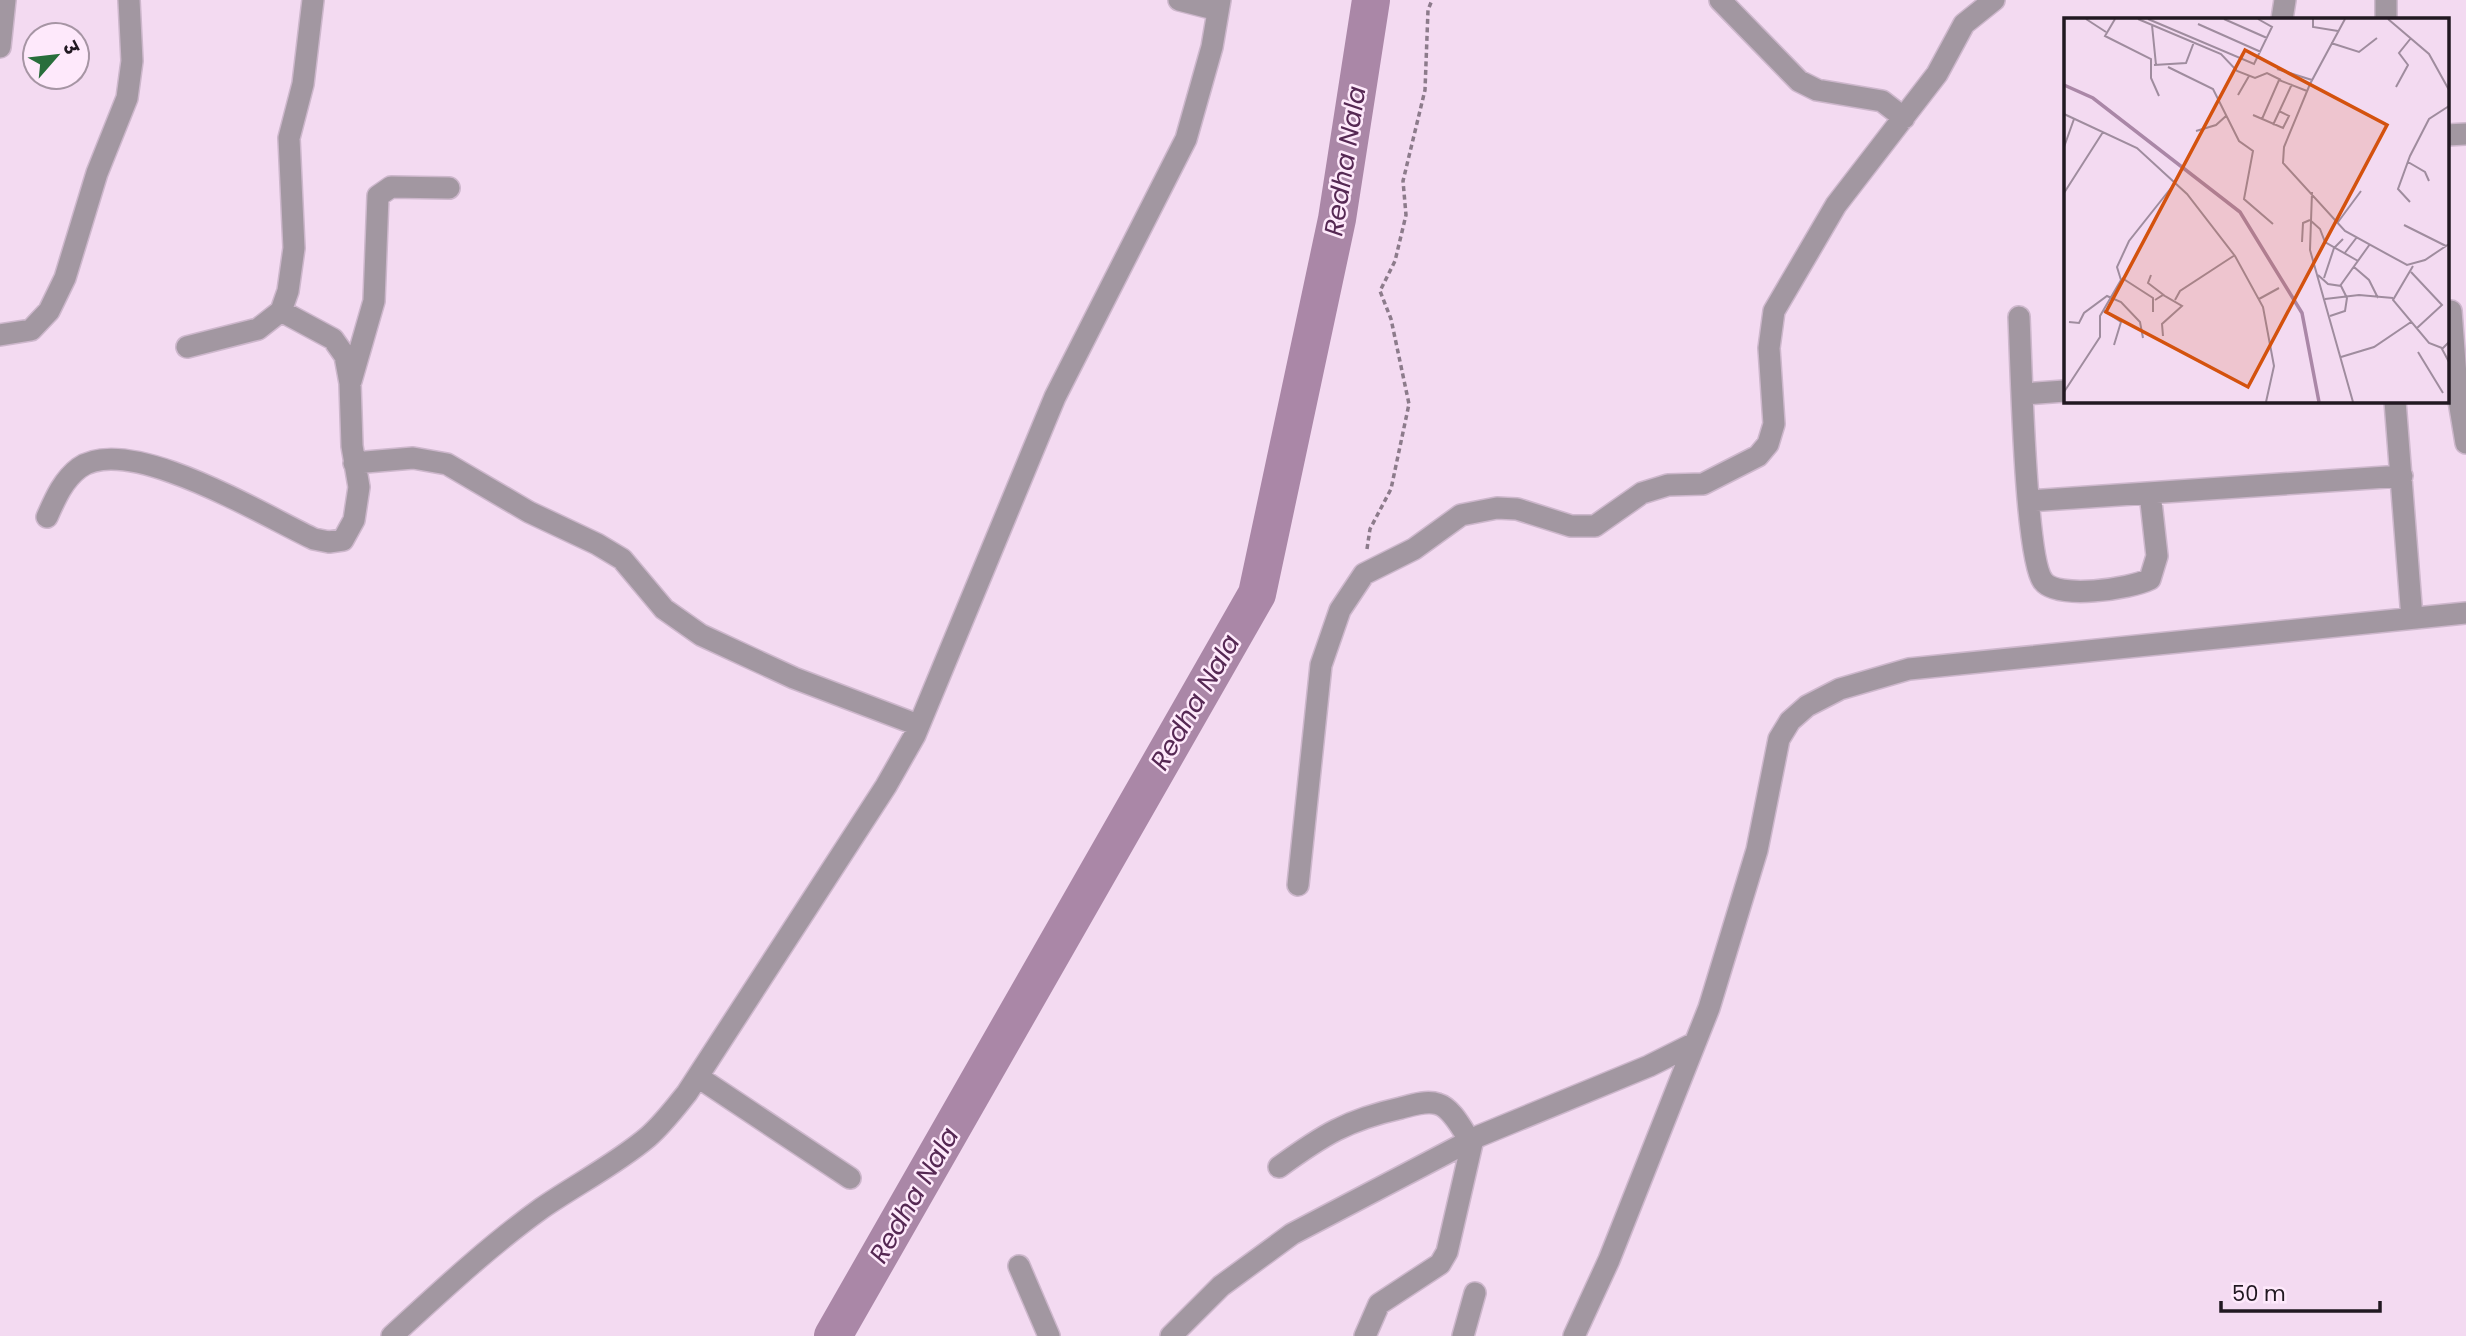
<svg xmlns="http://www.w3.org/2000/svg" width="2466" height="1336" font-family="Poppins,'Noto Sans Devanagari',sans-serif">
<style>
.lines{fill:none;stroke-linecap:round;stroke-linejoin:round}
.river{stroke:#aa87a7;stroke-width:38}
.minor-casing{stroke:#cdb7cc;stroke-width:24}
.path{stroke:#8c7b8b;stroke-width:3.5;stroke-dasharray:5 3.5;stroke-linecap:butt}
.minor{stroke:#a297a1;stroke-width:21}
.labels{text-anchor:middle;dominant-baseline:central;stroke-width:5;stroke-linejoin:round;paint-order:stroke}
.water-label{font-size:26px;font-style:italic;fill:#552853;stroke:#fee9fb}
.inset-river{fill:none;stroke:#aa87a7;stroke-width:3.5}
.inset-road{fill:none;stroke:#9f8c9e;stroke-width:2}
.view{fill:#d4520e;fill-opacity:0.15;stroke:#d4520e;stroke-width:3.5}
.inset-edge{fill:none;stroke:#211821;stroke-width:3.5}
</style>
<rect width="100%" height="100%" fill="#f3daf1"/>
<g class="lines">
<path class="river" d="M833,1336l424,-742 80,-375 34,-219"/>
<g class="minor-casing">
<path id="minor" d="M1179,0l39,10
M1720,0l79,81 18,9 65,11 22,17
M2386,0v19
M2282,19l3,-19
M0,47l5,-47
M2447,135l19,-1
M2451,311l6,78 9,54
M2019,317c2,42 6,241 24,264 14,19 87,8 107,-2l7,-23 -7,-63
M0,335l31,-5 18,-19 16,-33 32,-105 30,-75 5,-37 -3,-61
M187,347l71,-18 23,-18 7,-20 6,-43 -5,-110 14,-54 10,-84
M351,381l23,-80 4,-105 13,-9 58,1
M2023,394l42,-3
M2395,401l17,217
M354,463l59,-5 34,6 82,48 68,32 25,15 42,50 37,26 93,43 124,47
M2029,501l373,-25
M47,517c8,-18 16,-37 32,-49 49,-36 187,49 235,71l15,3 14,-2 11,-20 5,-33 -7,-41 -2,-63 -5,-27 -12,-17 -52,-28
M1298,885l23,-220 19,-55 24,-36 50,-25 47,-34 36,-7 20,1 54,17h24l47,-33 26,-8 35,-1 55,-28 10,-12 6,-20 -5,-76 5,-37 62,-106 101,-131 27,-50 30,-24
M698,1077l152,101
M1279,1167c44,-32 68,-47 122,-59 11,-3 26,-8 37,-4 14,4 24,25 32,37
M1019,1266l30,70
M392,1336c48,-44 97,-90 150,-128 35,-24 74,-44 106,-71 15,-13 27,-29 39,-44l199,-307 29,-51 140,-338 131,-258 26,-92 8,-47
M1171,1336l50,-50 71,-52 187,-98 170,-70 44,-22
M1365,1336l14,-32 61,-40 7,-12 26,-113
M1463,1336l12,-43
M1574,1336l35,-76 100,-252 48,-158 22,-111 11,-18 17,-15 33,-17 69,-20 557,-56"/>
</g>
<path class="path" d="M1367,549l3,-20 21,-40 18,-85 -18,-85 -11,-28 15,-30 11,-46 -3,-34 22,-91 3,-80 4,-10"/>
<use href="#minor" class="minor"/>
</g>
<g class="labels">
<g class="water-label">
<text transform="translate(1345 161) rotate(-81)">Redha Nala</text>
<text transform="translate(1195 702) rotate(-60)">Redha Nala</text>
<text transform="translate(914 1195) rotate(-60)">Redha Nala</text>
</g>
</g>
<g transform="translate(2064 18)">
<rect width="385" height="385" fill="#f3daf1"/>
<path class="inset-river" d="M0,67l29,13 147,114 62,101 17,89"/>
<path class="inset-road" d="M22,1l20,13M51,1l-10,17 46,23v19l8,18M74,1l83,35 16,17 18,7 12,-5 14,7M84,1l106,45 18,-37 -14,-8M160,1l43,19M249,1v8l25,4M281,1l-35,65 -26,63 -1,16 62,68 62,34 18,-5 24,-16M324,1l41,35 20,36M134,6l63,28M88,7l4,40M267,25l28,9 18,-14M90,47l32,-2 8,-21M104,49l45,22 26,52 14,10 -9,48 29,25M213,51l35,11M332,69l12,-22 -9,-12 12,-15M174,77l11,-19M0,96l73,34 50,46 48,62 28,51 11,59 -8,36M189,97l30,13 6,-12 -10,-5M198,101l17,-39 28,11M209,107l19,-41M132,113l20,-6 10,-9M0,129l10,-28M344,144l17,10 4,9M248,174l-2,58 43,152M0,175l39,-61M346,184l-12,-13 12,-33 19,-37 20,-13M246,202l10,9 5,13 33,19M274,204l23,-31M340,207l42,21M238,224l1,-19 7,-3M280,236l13,-17M349,248l-20,34 36,43 13,5M290,249l15,13 9,18M347,254l31,33 -25,23M87,257l-3,8 17,13M254,257l10,9 13,2 6,12 -2,13 -15,5M58,260l31,20v14M260,260l10,-30 9,-9M276,268l30,-42M195,281l20,-11M261,281l34,-4 34,3M91,282l8,-5 19,11 -20,18 1,12M111,282l5,-9 55,-36M39,292l18,12 -7,23M5,304l10,1 5,-10 23,-17 14,6 19,20 3,16M385,324l-7,7 7,13M354,334l25,41M277,339l33,-10 37,-25M0,374l36,-55v-21l21,-36 -4,-13 12,-26 46,-58"/>
<path class="view" d="M181,32l142,75 -139,262 -142,-75z"/>
<rect width="385" height="385" class="inset-edge"/>
</g>
<g transform="translate(56 56) rotate(62)"><circle r="33" fill="#fee9fb" stroke="#a695a4" stroke-width="2"/>
<path d="M0-5L12 26L0 18L-12 26Z" fill="#286e3b"/>
<text y="-10" font-size="19" font-weight="bold" text-anchor="middle" fill="#211821">उ</text>
</g>
<path d="M2221 1301v10h159v-10" fill="none" stroke="#211821" stroke-width="3.5"/>
<text x="2232" y="1301" font-size="21" fill="#211821" stroke="#fee9fb" stroke-width="5" paint-order="stroke">50 m</text>
</svg>
